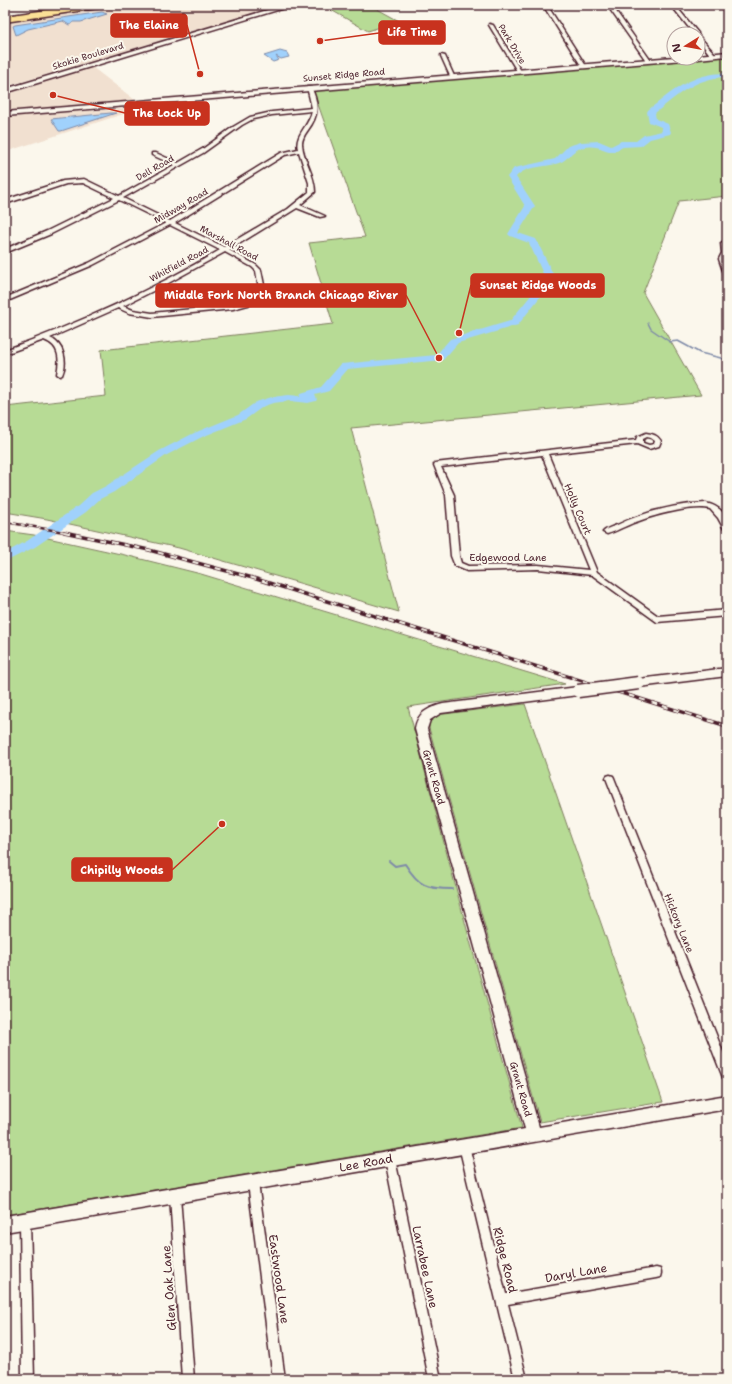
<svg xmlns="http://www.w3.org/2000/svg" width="732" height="1384" font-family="'Shantell Sans',sans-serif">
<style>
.built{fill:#f1e0d0}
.green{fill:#b7db95;stroke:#807d60}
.water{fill:#a0d1fc;stroke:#7e8aa8}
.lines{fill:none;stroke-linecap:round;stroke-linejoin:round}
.stream-far1{stroke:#7e8aa8;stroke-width:1.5}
.stream{stroke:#7e8aa8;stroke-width:2}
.river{fill:#a0d1fc;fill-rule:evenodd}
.street-casing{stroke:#4a1f2b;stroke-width:3}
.secondary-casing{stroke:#4a1f2b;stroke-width:3}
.highway-casing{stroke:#4a1f2b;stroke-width:3}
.street{fill:#fbf7ec;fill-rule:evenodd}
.secondary{fill:#fbf7ec;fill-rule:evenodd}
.highway{fill:#fbdf96;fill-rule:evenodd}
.rail-far1-casing{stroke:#4a1f2b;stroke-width:2.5}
.rail-casing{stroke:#4a1f2b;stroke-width:3.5}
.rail-far1{stroke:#fbf7ec;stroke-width:1.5;stroke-dasharray:4;stroke-linecap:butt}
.rail{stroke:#fbf7ec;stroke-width:2;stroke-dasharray:6;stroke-linecap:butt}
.secondary-bridge-casing{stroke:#4a1f2b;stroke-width:15;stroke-linecap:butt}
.secondary-bridge{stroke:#fbf7ec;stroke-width:12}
.labels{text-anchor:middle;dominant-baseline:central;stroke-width:4;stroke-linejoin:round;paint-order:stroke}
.far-street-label{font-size:9px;fill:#4a1f2b;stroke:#fbf7ec}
.street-label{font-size:10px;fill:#4a1f2b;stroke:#fbf7ec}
.near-street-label{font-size:12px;fill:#4a1f2b;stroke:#fbf7ec}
.leader{fill:none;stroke:#c8321e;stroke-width:1.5}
.callout-dot{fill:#c8321e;stroke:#fbf7ec;stroke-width:1.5}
.callout{fill:#c8321e;stroke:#c8321e;stroke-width:1.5}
.callout-label{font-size:11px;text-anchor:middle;font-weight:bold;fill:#fff}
</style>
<rect width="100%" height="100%" fill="#fbf7ec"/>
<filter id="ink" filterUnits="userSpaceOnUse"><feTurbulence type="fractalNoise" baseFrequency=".025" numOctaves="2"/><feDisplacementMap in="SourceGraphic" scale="8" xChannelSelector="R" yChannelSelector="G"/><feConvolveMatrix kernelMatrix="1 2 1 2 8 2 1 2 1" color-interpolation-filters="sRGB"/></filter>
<g filter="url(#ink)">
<path class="built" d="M135,5h144l-274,82v-63l83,-14z
M92,67l43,33 -130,11v-16z
M145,107l-140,45v-35z"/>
<path class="green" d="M327,5h43l29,16 -31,10 -44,-25z
M727,56v140l-48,5 -36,92 58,102 -350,33 48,184 -220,-64 -132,-29 -42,-7v-105l101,-11 -5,-46 232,-26 -24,-81 56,-6 -51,-144 1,-2z
M5,531l29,4 91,20 76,19 364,110 -157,23 62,234 52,187 -517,87z
M525,704l138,398 -123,20 -111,-394v-8l7,-5z"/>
<path class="water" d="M102,12l5,2 -26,8h-8l-1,2 -3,1 -6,-4 -35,8 -12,6 -3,-9 2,-1z
M280,51l7,2 2,4 -8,2 -5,-3 3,4 -6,2 -9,-6z
M111,113h5l-55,18h-2l-8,-12z"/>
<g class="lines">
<path class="stream-far1" d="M648,323l3,6 19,13 8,-1 22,12 21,5 6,7"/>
<path class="stream" d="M389,861l6,5 10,-2c14,22 21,25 47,25"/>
<path class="river" d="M727,73v4c-33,1 -47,17 -72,36l1,6 12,5 3,8 -1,2 -20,5 -9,7 -18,1 -11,5c-10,-3 -17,-7 -27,-5 -14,2 -16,13 -26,16 -14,5 -33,2 -43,14l19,29 -17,27 18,6 19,39 -37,47 -60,18 -15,17 -95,9 -19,22 -14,4 2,4 -1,2 -8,2 -19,-2 -16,2 -9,3 -18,13 -44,18 -35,18 -53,37 -14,7 -14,13 -51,35 -30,15v-9l22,-12 51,-35 14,-13 14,-7 53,-35 35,-18 44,-18 18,-13 16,-5 17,-2 11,1 1,-3 20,-6 20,-23 95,-9 14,-16 60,-18 35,-43 -16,-35 -19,-7 -2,-2 17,-28 -18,-29 7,-9 41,-9 13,-13 13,-4 18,-1 12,5 10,-5h15l8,-6 18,-4 -1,-4 -12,-5 -2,-10 1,-2c27,-20 43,-37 79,-37z"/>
<g class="street-casing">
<path id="street" d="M543,5h4l39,61v1h-4z
M607,5h17l-11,2 38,54v1h-4z
M671,5h4l23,28v1h-4z
M489,24l4,1 28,46v1l-4,-1 -28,-46z
M698,35l17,19v2h-4l-13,-17z
M441,55l4,1 9,20v1l-4,-1 -9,-20z
M307,87h4c8,16 8,29 -3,43 -3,4 -6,9 -6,14 1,16 13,30 13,48l-15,13 25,11 -5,1 -23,-9 -68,42 27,15 5,5 5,25 -7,7 -26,7 -81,8 -23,-4 -11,-5 -68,30c14,6 18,24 12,37l-2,1 -3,-2c3,-15 3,-28 -13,-34l-39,14v-4c75,-27 147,-60 215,-100l-50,-25 -77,40 -88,37v-4l84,-35 77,-40 -47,-23 -68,34 -46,19v-4l42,-18 67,-33 -31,-15 -17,1 -61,20v-4l58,-19 21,-2 35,17 55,-31 -22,-10v-2h4l22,10 26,-15 29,-21 17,-10 22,-5 40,-4zM312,111c-2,14 -18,24 -14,38l-17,4 -111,68 -47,-23 80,-45 39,-28 11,-6 19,-4zM299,152l10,31v9l-21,17 -64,38 -49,-24 110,-68zM225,252l27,15 4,4 4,24 -5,5 -22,5 -81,8 -19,-3 -10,-4 40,-20z
M727,239v16l-2,4 2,6v11l-3,-2 -5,-15 3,-6 -1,-10z
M646,433c7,1 11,2 15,8l-2,5 -10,3 -12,-5 -89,10 49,118 61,44 69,-6v6l-70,6 -65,-47 -54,-6 -71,2 -12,-5 -4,-10 -5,-61 -12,-30 1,-2 201,-23 1,-3zM647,437l4,1 4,3 -1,3 -5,1 -6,-2v-4zM542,455l47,115 -51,-5 -70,1 -7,-3 -2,-7 -5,-61 -13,-28z
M706,503c15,4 21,11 21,26h-3l-6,-11 -8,-9c-17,-4 -55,6 -71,12 -11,3 -21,10 -32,13l-4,-2c4,-4 9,-5 14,-7 27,-13 59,-21 89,-22z
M610,775l3,1 1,2 113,284v18l-4,-2 -1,-3 -116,-297 1,-2z
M464,1141l4,2 1,3 37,148 150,-26 4,1 1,4 -1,4 -4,1 -148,26 19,75h-12l-56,-233 1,-3z
M390,1154l4,2 1,3 46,220h-12l-44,-220 1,-3z
M253,1178l4,1 1,4 27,196h-12l-25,-196 1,-4z
M175,1191l4,1 1,4 14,183h-12l-12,-183 1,-4z
M25,1215l4,1 1,4 4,159h-12l-2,-159 1,-4z"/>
</g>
<g class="secondary-casing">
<path id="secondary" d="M284,5h10l-289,88v-4z
M727,52v4l-29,3 -3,-1h3v-3z
M674,57v1h14l-4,2 -679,56v-4z
M727,668v8l-88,11 -4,-1 -2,-3 2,-3 4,-1z
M578,687l4,1 2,3 -2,3 -4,1 -137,18 -11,7 -3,9 112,398 188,-32v14l-722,123v-16l520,-87 -110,-400c2,-16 13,-21 28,-25z"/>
</g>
<g class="highway-casing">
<path id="highway" d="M81,5h21l-4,3 -93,14v-6z"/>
</g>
<use href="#street" class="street"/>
<use href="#secondary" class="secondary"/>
<use href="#highway" class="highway"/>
<g class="rail-far1-casing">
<path id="rail-far1" d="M5,522l65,11"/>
</g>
<g class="rail-casing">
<path id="rail" d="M64,532l85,18 104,28 474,148"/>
</g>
<use href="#rail-far1" class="rail-far1"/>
<use href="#rail" class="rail"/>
<g class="secondary-bridge-casing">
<path id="secondary-bridge" d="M578,691l61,-8"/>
</g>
<use href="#secondary-bridge" class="secondary-bridge"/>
</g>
</g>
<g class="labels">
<g class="far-street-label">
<text transform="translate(512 44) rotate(59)">Park Drive</text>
<text transform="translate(88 56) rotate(-17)">Skokie Boulevard</text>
<text transform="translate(344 75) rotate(-5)">Sunset Ridge Road</text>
<text transform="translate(155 168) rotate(-30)">Dell Road</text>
<text transform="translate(181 206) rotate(-30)">Midway Road</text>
<text transform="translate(229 243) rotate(28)">Marshall Road</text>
<text transform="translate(179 264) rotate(-28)">Whitfield Road</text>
</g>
<g class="street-label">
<text transform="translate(578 509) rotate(67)">Holly Court</text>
<text x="508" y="557">Edgewood Lane</text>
<text transform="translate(434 777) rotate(74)">Grant Road</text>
<text transform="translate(679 923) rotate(68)">Hickory Lane</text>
<text transform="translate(521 1089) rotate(74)">Grant Road</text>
</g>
<g class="near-street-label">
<text transform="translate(366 1163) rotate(-10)">Lee Road</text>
<text transform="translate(505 1260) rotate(76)">Ridge Road</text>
<text transform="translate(425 1267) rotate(78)">Larrabee Lane</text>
<text transform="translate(576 1273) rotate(-10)">Daryl Lane</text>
<text transform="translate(279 1279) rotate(82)">Eastwood Lane</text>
<text transform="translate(169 1288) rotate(-94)">Glen Oak Lane</text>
</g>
</g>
<path class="leader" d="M200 74L187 25M320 41L379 33M53 95L125 113M459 333L471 285M439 358L406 295M222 824L172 870"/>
<g class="callout-dot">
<circle cx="200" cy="74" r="4"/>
<circle cx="320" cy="41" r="4"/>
<circle cx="53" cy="95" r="4"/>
<circle cx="459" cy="333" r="4"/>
<circle cx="439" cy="358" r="4"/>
<circle cx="222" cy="824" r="4"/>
</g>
<g class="callout">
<rect x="111" y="14" width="76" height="23" rx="4"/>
<rect x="379" y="21" width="66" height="23" rx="4"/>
<rect x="125" y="102" width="84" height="23" rx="4"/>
<rect x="471" y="274" width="133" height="23" rx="4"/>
<rect x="156" y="284" width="250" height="23" rx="4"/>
<rect x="72" y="858" width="100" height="23" rx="4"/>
</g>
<g class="callout-label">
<text x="149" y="29">The Elaine</text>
<text x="412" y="36">Life Time</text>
<text x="167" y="117">The Lock Up</text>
<text x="538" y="289">Sunset Ridge Woods</text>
<text x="281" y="299">Middle Fork North Branch Chicago River</text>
<text x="122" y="874">Chipilly Woods</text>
</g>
<rect width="732" height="1384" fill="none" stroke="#fbf7ec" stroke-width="20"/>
<rect x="10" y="10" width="712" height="1364" fill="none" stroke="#4a1f2b" stroke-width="1.5" filter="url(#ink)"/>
<g transform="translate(686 46) rotate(259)"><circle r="19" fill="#fbf7ec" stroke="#b4a19f"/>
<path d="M0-3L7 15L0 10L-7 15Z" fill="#c8321e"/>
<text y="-6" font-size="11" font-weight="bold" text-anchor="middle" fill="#4a1f2b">N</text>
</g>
</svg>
